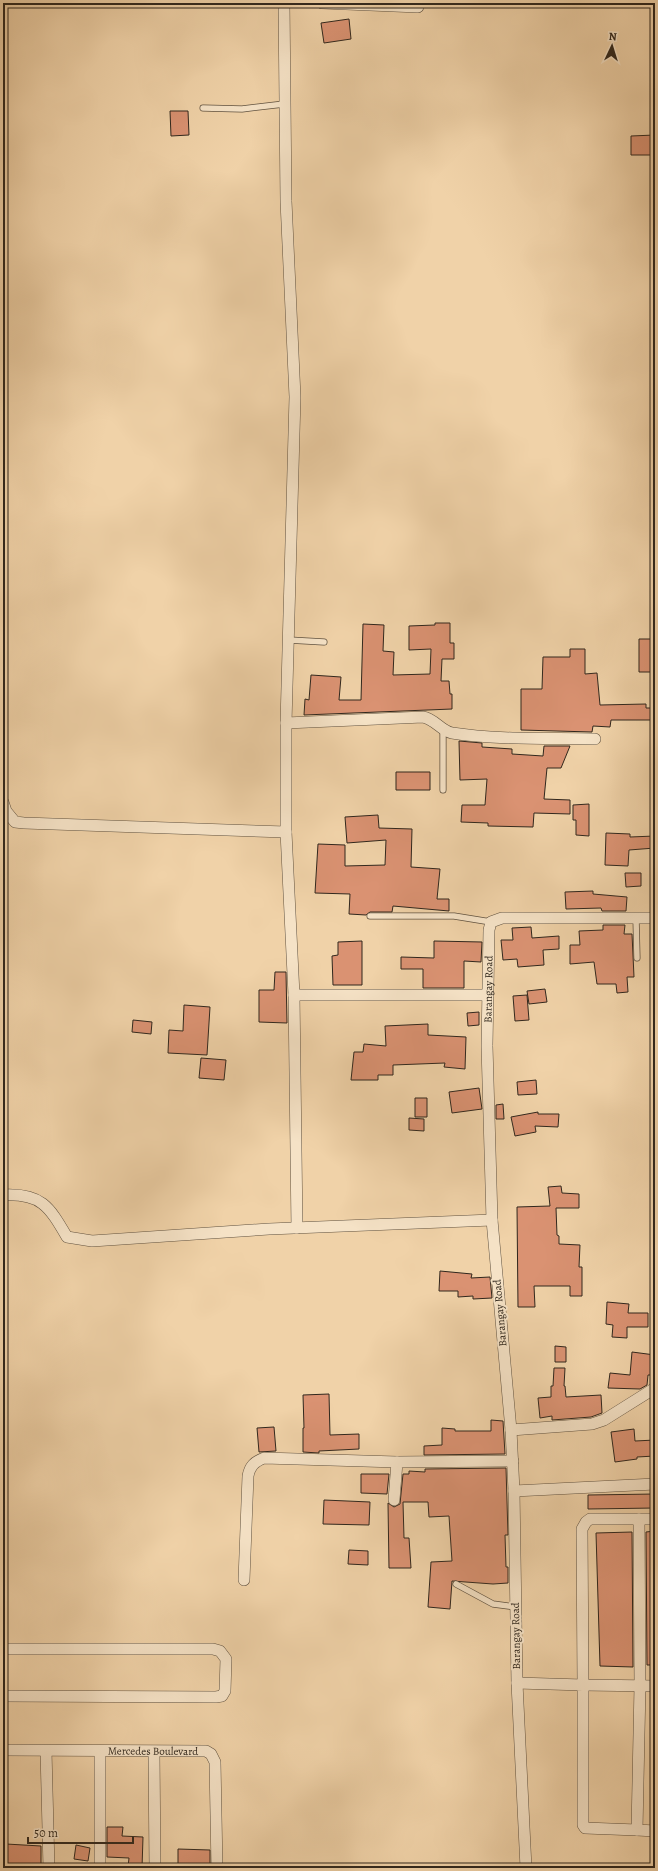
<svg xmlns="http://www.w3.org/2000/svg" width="658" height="1871" font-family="Alegreya,serif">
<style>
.building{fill:#da9272;stroke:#30271d}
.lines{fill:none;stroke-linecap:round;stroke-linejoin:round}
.lane-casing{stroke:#605240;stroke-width:7}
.street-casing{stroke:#605240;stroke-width:12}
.lane{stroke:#f5e2c6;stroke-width:5.5}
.street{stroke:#f5e2c6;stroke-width:11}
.labels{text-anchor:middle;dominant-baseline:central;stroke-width:4;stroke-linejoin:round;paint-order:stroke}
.street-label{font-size:11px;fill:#30271d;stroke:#f5e2c6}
</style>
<rect width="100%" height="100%" fill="#f0d2a8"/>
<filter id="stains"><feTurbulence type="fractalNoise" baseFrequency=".005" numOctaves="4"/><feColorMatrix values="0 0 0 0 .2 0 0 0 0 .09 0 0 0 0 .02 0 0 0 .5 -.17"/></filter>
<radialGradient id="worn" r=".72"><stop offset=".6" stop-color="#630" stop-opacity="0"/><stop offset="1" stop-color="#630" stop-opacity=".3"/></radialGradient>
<path class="building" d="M349,19l2,20 -27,4 -3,-20z
M170,111h18l1,24 -18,1z
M655,135v20h-24v-19z
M435,623h15v20h4v16h-12l-1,22h8l1,13h2v15l-148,6 1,-16 4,1 2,-25 30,2 -2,23h22l2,-76 21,1 -1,26 11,1 -1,23 37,-1 1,-25 -22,1v-24l26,-1z
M639,639h13l-1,33h-12z
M570,649h15v25l12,-1 3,32 46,-1v4h9v12h-44l-1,7 -17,-1 -1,6 -71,-2v-41h21l1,-32h27z
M459,741l23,2v4l30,2v5l31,2 1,-10h26l-9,22h-14l-3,31 26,1v14l-36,-1 -1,14 -45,-1v-3l-27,-1 1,-17h23l2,-26 -27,1z
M396,772h34v18h-34z
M589,804v32l-13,-1v-15h-3v-15z
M378,815l1,13 33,1 -1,38 29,2 -3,30h12v12l-56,-5 -1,6h-22l-4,3 -17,-1 1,-20 -35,-1 3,-49 27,1v21l40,-1 1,-25 -39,3 -2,-26z
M606,833l24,1v3l25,-1v12l-26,2 -1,16 -23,-1z
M625,873h16v13l-15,1z
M593,891v3l34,3 -1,14h-24l-1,-3 -35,1 -1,-17z
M603,925h22l-1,9h8l2,43h-7l1,15 -11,1 -1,-9h-19l-3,-22 -24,2v-19h10l-1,-14 24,-1z
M531,927l1,11 27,-2v13l-16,1 1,15 -26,2 -1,-8 -14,1 -2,-20h12l-1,-12z
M362,941v44h-29l-1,-29 6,-1v-13z
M434,941l48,1 -1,20 -17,-1v27h-41v-19h-22v-12l33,1z
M275,972h11l1,51 -28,-1v-32h15z
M545,989l2,13 -18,2 -2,-13z
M527,995l2,25 -14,1 -2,-25z
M184,1005l26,2 -3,48 -39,-2 1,-23 14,1z
M479,1012v13l-11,1 -1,-13z
M133,1020l19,2 -1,12 -19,-2z
M428,1024v11l38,2 -1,32 -21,-2 1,-4 -52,2v10h-15v5h-27l3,-28h9l1,-8 22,2 -1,-20z
M201,1058l25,2 -2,20 -25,-2z
M536,1080l1,14 -19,1 -1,-13z
M479,1088l3,21 -30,4 -3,-21z
M415,1098h12v19h-12z
M503,1104l1,15h-8v-14z
M538,1112v2h21l-1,13 -23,-1 1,6 -21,4 -4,-19z
M409,1118l15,1v12l-15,-1z
M561,1186l1,7 17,1v14h-23l1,27 2,1v8l21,1 -1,22h3v29h-12v-10h-36l1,21h-17l-1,-100 33,-1 -2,-19z
M440,1271l32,3 -1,4 19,-1 2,21 -19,1v-3l-15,1v-6h-19z
M607,1302l22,2 -1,9h20v14h-21v11l-15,-1 1,-12 -7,-1z
M555,1346l11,1v15h-11z
M632,1352l23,3v20h-7l-1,10 -7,4 -32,-1 2,-15 20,2z
M554,1368h11l-1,18h1l1,11 35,-2 1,18 -11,4 -39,3v-4l-12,2 -2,-20 13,-1v-11h2z
M329,1394l1,41 29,-1v15l-40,2v2l-16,-1v-24h1l-1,-33z
M491,1420l12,1 2,33 -81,1v-9l18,-1v-17l13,1v2h36z
M274,1427l2,24 -17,1 -2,-24z
M634,1429l1,12 20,-1v16l-18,1v2l-22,3 -4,-30z
M506,1468l2,67h-3l1,32h2v16l-15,1 -41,-3 -2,28 -22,-2 3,-45 21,-1 -3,-45 -20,1 -1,-15h-25l1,36h5l2,30h-22l-1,-65 6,4 6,-3 3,-30h6v-3l16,1v-3z
M361,1474h28l-2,20 -26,-1z
M655,1494v14l-67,1v-14z
M324,1500l46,2 -1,23 -46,-1z
M655,1531v134h-8l-1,-133z
M632,1532l1,135 -33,-1 -4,-133z
M349,1550l19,1v14l-20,-1z
M107,1827h16l-1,9 21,1 -1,31 -14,-1 1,-9 -22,-1z
M6,1844l35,2v22h-37z
M76,1845l14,3 -2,13 -14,-2z
M178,1849l32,1v18l-32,-3z"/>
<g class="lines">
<g class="lane-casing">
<path id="lane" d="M203,108l39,1 42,-5
M289,640l35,2
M443,790v-61
M370,916h84l37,6
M636,919l1,39
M456,1584l37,20 23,3"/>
</g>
<g class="street-casing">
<g id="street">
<path d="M284,3l2,198 9,196 -9,326v109l8,163h194"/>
<path d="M322,3l96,4"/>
<path d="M286,723l137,-6c12,2 18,14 29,16 46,7 96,5 143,6"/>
<path d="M3,802l3,9 9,11 9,1 262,9"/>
<path d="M294,995l3,233"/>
<path d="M3,1195c38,-2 46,11 64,42l25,4 177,-12 223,-9"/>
<path d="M511,1430l81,-6 12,-4 51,-32"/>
<path d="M514,1491l141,-7"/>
<path d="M394,1500l3,-38 116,-1"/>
<path d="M639,1519l1,167 -3,144 18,1"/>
<path d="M655,1519h-65l-4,3 -4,7 1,156 72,1"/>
<path d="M244,1580l4,-104c2,-10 6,-14 16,-18l133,4"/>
<path d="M3,1649h210l7,2 6,8 -1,32 -3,5 -6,1 -213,-1"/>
<path d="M517,1683l66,2v140l2,3 52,2"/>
<path id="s1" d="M3,1750l203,1 5,3 4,8 2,106"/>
<path d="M46,1751l3,117"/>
<path d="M100,1751v117"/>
<path d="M154,1752l1,116"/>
<path id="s2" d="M526,1868l-9,-185 -3,-192 -3,-61 -19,-210 -5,-174 2,-116 2,-8 11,-4h153"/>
</g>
</g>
<use href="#lane" class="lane"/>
<use href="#street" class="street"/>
</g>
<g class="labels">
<g class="street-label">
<text stroke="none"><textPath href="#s2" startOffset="880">Barangay Road</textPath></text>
<text transform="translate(500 1313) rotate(-95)">Barangay Road</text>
<text transform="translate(516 1636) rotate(-91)">Barangay Road</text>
<text stroke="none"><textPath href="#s1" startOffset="150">Mercedes Boulevard</textPath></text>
</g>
</g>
<rect width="658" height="1871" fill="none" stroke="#f0d2a8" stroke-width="16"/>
<rect x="4" y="4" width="650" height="1863" fill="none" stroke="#30271d" stroke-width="2"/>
<rect x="8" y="8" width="642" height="1855" fill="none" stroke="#30271d"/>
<g transform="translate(612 46) rotate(4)" stroke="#f5e2c6" stroke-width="3" paint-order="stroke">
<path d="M0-3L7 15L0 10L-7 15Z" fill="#30271d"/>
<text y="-6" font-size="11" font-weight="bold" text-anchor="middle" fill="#30271d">N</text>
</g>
<path d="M28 1837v6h105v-6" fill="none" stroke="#30271d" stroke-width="2"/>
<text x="34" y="1837" font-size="12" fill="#30271d" stroke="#f5e2c6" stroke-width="3" paint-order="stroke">50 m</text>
<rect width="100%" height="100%" filter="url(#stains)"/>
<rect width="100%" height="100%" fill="url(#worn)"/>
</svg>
